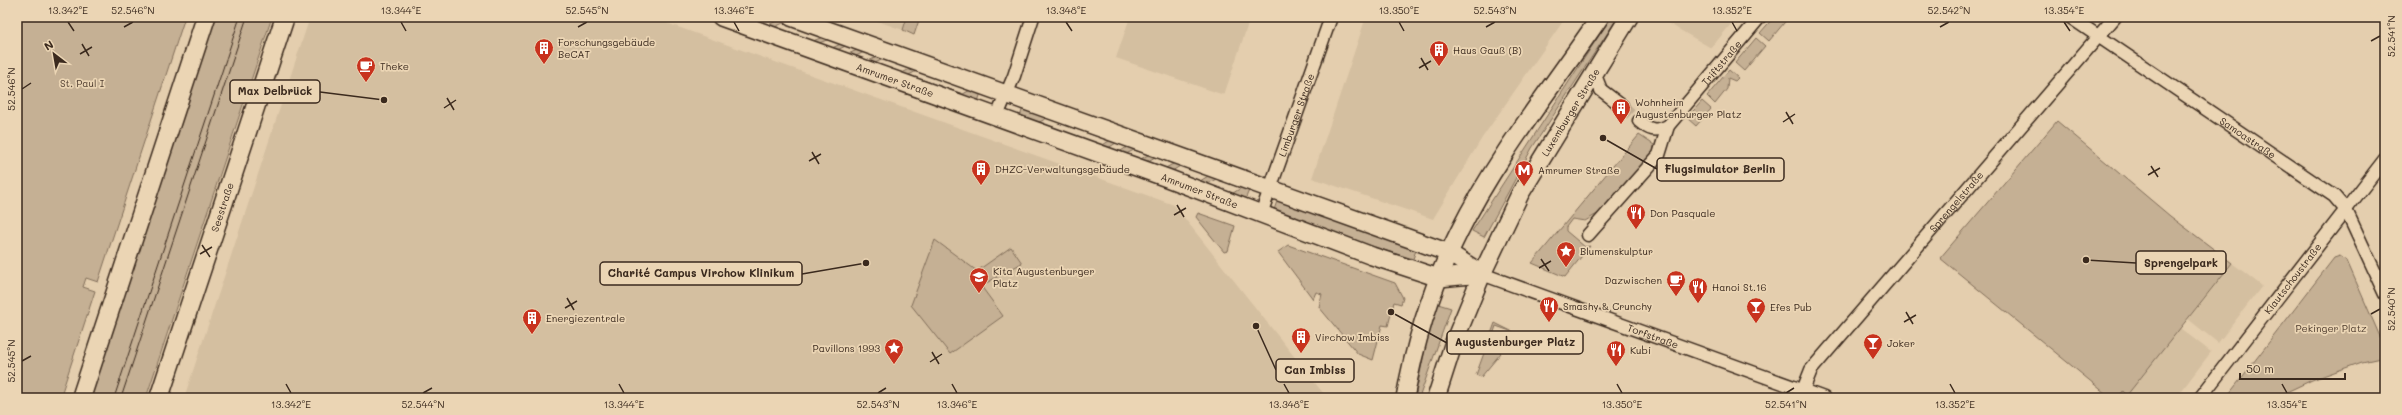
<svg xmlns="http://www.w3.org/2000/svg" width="2402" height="415" font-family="Mali,sans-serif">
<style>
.built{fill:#d4bfa0}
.green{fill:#c5b094;stroke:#806d59}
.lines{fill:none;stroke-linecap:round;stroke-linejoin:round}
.minor-tunnel{stroke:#c2ad91;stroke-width:12;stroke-dasharray:12 6;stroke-linecap:butt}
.minor-casing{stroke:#3b2a1e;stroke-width:15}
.secondary-casing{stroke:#3b2a1e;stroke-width:20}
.primary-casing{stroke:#3b2a1e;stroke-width:21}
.minor{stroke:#ebd5b4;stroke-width:12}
.secondary{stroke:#ebd5b4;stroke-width:17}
.primary{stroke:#ebd5b4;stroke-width:18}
.tram{stroke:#3b2a1e;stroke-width:1}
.ticks{fill:none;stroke:#3b2a1e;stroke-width:1.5}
.labels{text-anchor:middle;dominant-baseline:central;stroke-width:3.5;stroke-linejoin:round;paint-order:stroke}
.poi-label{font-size:10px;fill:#3b2a1e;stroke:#ebd5b4;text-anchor:start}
.street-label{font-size:10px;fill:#3b2a1e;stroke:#ebd5b4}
.park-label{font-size:10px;fill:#503e30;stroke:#ebd5b4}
.leader{fill:none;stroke:#3b2a1e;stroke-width:1.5}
.callout-dot{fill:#3b2a1e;stroke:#ebd5b4;stroke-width:1.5}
.callout{fill:#ebd5b4;stroke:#3b2a1e;stroke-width:1.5}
.callout-label{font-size:11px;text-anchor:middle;font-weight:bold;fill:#3b2a1e}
.neatline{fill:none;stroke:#3b2a1e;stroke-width:1.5}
.ticks-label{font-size:10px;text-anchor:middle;fill:#3b2a1e}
</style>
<rect width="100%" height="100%" fill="#e4ceae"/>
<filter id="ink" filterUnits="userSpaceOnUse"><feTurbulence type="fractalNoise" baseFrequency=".025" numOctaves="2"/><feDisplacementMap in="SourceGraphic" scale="8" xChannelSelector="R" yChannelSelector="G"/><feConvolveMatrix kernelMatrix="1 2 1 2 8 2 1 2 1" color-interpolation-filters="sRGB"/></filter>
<g filter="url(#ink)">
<path class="built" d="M310,17h340l524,188 153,193h-1143z
M866,17h41l-4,13z
M1130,17h108l11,4 -25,74 -108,-37z
M1366,17h200l-84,121 -49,81 -121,-41z
M1662,17h75l-26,31 -50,-29z
M2232,263l30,23 -44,57 -30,-24z
M2180,328l31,24 -35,46h-58l5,-7 4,3z"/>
<path class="green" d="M17,17h168l-87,265 -12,-4 -3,9 12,4 -35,107h-43z
M215,17h57l-126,381h-56z
M907,17h13l-6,18 -11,-5z
M1611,17h7l-86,131 -48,89 -12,-6z
M1774,17h15l-20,24 -9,-8z
M783,18l6,2 -14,7 38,14 15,-6 7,2 -16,6 13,5 15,-7 5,2 -15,7 11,4 16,-7 6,2 -14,7 12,5 16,-7 6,2 -15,7 27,10 14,-7 6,2 -13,7 54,19 13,-7 6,2 -5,16 -209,-80z
M1756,38l9,8 -21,25 -9,-8z
M1729,70l9,8 -3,3 -7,-3 -1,11 -12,15 -8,-8z
M1702,101l9,8 -15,17 -9,-8z
M1024,104l227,81 -6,15 -15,-5 11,-7 -25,-9 -12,7 -7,-3 11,-7 -28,-10 -11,7 -7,-3 11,-6 -18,-7 -12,7 -6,-3 11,-6 -14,-5 -12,6 -6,-2 11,-7 -11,-4 -11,7 -7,-2 11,-7 -62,-23 -13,7 -15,-5z
M2057,121l113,95 62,47 -105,132 -4,-4 -5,7h-7l-171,-140z
M1639,135l15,10v7l-48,57 -21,12 -13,-2 -6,8v4l19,16 5,-1 -25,31 -33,-14z
M1278,198l139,49 -4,12 -33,-10 -104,-37 -2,-2z
M1198,213l37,13 -7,25 -4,1 -28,-35z
M935,240l42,31 34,-24 11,16 -41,23 22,30 -53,38 -39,-49z
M1288,245l107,38 8,15 -2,6 -7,-2 -6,24 -6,-1 -9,35 -15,-6 -39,-47 3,-13 -6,-2 -3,7 -35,-47z
M2340,256l7,5 38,87v9l-23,5 -50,18 -38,18h-48l108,-140z
M1438,304l13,4 -32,90h-4l11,-54z
M1495,323l22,11 -2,3 -2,-5 -17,-6 -3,9 4,2 -3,9 7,7 -20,24 -5,-2z"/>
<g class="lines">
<path class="minor-tunnel" d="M1622,106l17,15"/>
<g class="minor-casing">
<g id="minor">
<path id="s1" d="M2070,17l264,179 12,14 39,84"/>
<path d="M1595,75l6,15 21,16"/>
<path d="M997,116l17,-40 19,-59"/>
<path d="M1639,121c10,9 16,11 29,5"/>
<path id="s2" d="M1261,214l70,-197"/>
<path id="s3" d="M1588,235l71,-80 9,-29 92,-109"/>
<path id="s4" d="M1482,274l342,124"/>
<path id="s5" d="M1803,390l8,-20 304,-353"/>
<path id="s6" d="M2200,398l185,-239"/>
</g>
</g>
<g class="secondary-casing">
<g id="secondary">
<path id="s7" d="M721,17l446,161 205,78 67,22 43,-4"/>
<path d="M791,17l625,224 33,12 33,21"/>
<path d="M1405,398c10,-57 28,-114 54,-166 37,-75 94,-146 141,-215"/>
<path id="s8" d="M1436,398l18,-56 28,-68 38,-80 109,-177"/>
</g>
</g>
<g class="primary-casing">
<g id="primary">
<path d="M81,398l125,-381"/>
<path id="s9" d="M159,398l126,-381"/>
</g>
</g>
<use href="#minor" class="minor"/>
<use href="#secondary" class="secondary"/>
<use href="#primary" class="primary"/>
<path class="tram" d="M114,398l126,-381
M121,398l126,-381"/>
</g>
</g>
<path class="ticks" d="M68,22l6,9M401,22l5,9M734,22l5,9M1066,22l6,9M1399,22l5,9M1732,22l5,9M2064,22l6,9M124,27l9,-5M578,27l9,-5M1486,27l9,-5M1940,27l9,-5M2371,41l9,-5M82,44l7,12M80,54l12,-7M1421,58l7,12M1419,68l12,-7M22,89l9,-6M447,98l7,12M444,108l12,-8M1786,112l7,12M1783,122l12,-8M812,152l7,12M809,161l12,-7M2151,166l7,11M2148,175l12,-7M1177,205l7,12M1174,215l12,-7M202,245l8,12M200,254l12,-7M1541,259l8,12M1539,268l12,-7M567,298l7,12M565,308l12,-7M1906,312l7,12M2371,314l9,-5M1904,322l12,-7M932,352l7,12M22,361l9,-5M930,362l12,-8M286,384l5,9M619,384l5,9M952,384l5,9M1284,384l5,9M1617,384l5,9M1950,384l5,9M2282,384l5,9M423,393l9,-5M878,393l8,-5M1786,393l8,-5"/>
<defs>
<g id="building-pin" transform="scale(1)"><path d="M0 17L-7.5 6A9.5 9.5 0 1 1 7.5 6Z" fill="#c8321e" stroke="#ebd5b4"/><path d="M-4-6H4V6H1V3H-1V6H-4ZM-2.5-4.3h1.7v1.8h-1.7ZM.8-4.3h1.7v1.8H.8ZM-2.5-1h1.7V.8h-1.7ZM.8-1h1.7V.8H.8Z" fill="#fff"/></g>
<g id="cafe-pin" transform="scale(1)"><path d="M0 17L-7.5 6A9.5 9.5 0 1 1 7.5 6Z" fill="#c8321e" stroke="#ebd5b4"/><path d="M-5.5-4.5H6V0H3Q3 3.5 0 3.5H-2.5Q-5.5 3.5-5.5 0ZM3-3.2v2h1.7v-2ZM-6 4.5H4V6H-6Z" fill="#fff"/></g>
<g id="metro-pin" transform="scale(1)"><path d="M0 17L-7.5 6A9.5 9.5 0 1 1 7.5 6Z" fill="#c8321e" stroke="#ebd5b4"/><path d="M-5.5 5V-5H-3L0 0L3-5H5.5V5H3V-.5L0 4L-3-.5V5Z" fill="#fff"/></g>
<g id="restaurant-pin" transform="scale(1)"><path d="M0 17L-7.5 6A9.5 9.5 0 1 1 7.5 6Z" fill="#c8321e" stroke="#ebd5b4"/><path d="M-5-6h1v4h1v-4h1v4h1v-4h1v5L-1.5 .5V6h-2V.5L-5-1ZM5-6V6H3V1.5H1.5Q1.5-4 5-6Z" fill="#fff"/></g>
<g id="sight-pin" transform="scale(1)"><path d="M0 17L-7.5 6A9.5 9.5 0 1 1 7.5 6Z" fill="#c8321e" stroke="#ebd5b4"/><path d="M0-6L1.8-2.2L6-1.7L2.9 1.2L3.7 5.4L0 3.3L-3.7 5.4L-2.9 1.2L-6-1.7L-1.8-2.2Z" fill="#fff"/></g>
<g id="school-pin" transform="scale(1)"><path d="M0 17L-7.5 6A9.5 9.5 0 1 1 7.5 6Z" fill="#c8321e" stroke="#ebd5b4"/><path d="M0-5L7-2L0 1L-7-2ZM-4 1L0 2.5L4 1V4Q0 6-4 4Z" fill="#fff"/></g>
<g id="bar-pin" transform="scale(1)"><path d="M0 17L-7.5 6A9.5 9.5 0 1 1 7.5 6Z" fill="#c8321e" stroke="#ebd5b4"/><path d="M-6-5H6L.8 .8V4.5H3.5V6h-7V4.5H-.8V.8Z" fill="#fff"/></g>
</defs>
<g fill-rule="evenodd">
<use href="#building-pin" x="544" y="48"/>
<use href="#building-pin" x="1439" y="50"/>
<use href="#cafe-pin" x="366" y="66"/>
<use href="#building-pin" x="1621" y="108"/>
<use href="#building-pin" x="981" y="169"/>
<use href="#metro-pin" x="1524" y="170"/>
<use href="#restaurant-pin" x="1636" y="213"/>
<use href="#sight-pin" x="1566" y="251"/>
<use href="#school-pin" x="979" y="277"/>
<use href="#cafe-pin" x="1676" y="280"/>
<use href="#restaurant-pin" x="1698" y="287"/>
<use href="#restaurant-pin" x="1549" y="306"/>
<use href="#bar-pin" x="1756" y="307"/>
<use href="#building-pin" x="532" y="318"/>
<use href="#building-pin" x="1301" y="337"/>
<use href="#bar-pin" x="1873" y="343"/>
<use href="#sight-pin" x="894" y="348"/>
<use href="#restaurant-pin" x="1616" y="350"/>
</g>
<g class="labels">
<g class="poi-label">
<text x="558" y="42">Forschungsgebäude<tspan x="558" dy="12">BeCAT</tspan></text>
<text x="1453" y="50">Haus Gauß (B)</text>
<text x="380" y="66">Theke</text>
<text x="1635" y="102">Wohnheim<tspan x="1635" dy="12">Augustenburger Platz</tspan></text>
<text x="995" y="169">DHZC-Verwaltungsgebäude</text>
<text x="1538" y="170">Amrumer Straße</text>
<text x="1650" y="213">Don Pasquale</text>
<text x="1580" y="251">Blumenskulptur</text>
<text x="993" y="271">Kita Augustenburger<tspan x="993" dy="12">Platz</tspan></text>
<text x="1662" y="280" text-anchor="end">Dazwischen</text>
<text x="1712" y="287">Hanoi St.16</text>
<text x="1563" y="306">Smashy &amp; Crunchy</text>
<text x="1770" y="307">Efes Pub</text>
<text x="546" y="318">Energiezentrale</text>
<text x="1315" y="337">Virchow Imbiss</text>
<text x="1887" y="343">Joker</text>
<text x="880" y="348" text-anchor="end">Pavillons 1993</text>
<text x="1630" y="350">Kubi</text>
</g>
<g class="street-label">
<text stroke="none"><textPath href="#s3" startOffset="220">Triftstraße</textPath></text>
<text stroke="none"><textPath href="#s7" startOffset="185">Amrumer Straße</textPath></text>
<text stroke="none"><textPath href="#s8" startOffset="317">Luxemburger Straße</textPath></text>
<text stroke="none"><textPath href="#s2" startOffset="105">Limburger Straße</textPath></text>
<text stroke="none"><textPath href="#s1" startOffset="215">Samoastraße</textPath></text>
<text stroke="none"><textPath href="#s7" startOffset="509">Amrumer Straße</textPath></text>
<text stroke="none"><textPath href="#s5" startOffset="244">Sprengelstraße</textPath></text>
<text stroke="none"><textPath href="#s9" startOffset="201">Seestraße</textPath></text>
<text stroke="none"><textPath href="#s6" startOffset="151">Kiautschoustraße</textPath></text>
<text stroke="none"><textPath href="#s4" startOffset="182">Torfstraße</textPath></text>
</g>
<g class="park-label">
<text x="82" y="83">St. Paul I</text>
<text x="2331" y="328">Pekinger Platz</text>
</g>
</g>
<path class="leader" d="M384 100L320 92M1603 138L1657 169M2086 260L2136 263M866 263L802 274M1391 312L1447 343M1256 326L1276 370"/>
<g class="callout-dot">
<circle cx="384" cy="100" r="4"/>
<circle cx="1603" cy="138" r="4"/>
<circle cx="2086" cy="260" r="4"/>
<circle cx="866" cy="263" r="4"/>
<circle cx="1391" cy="312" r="4"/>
<circle cx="1256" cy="326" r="4"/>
</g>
<g class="callout">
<rect x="230" y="80" width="90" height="23" rx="4"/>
<rect x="1657" y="158" width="127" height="23" rx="4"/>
<rect x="2136" y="251" width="90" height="23" rx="4"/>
<rect x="600" y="262" width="202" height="23" rx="4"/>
<rect x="1447" y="331" width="136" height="23" rx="4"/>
<rect x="1276" y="359" width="78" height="23" rx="4"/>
</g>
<g class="callout-label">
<text x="275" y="95">Max Delbrück</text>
<text x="1720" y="173">Flugsimulator Berlin</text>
<text x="2181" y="267">Sprengelpark</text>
<text x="701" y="277">Charité Campus Virchow Klinikum</text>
<text x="1515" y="346">Augustenburger Platz</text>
<text x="1315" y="374">Can Imbiss</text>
</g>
<rect width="2402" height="415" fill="none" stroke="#ebd5b4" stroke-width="44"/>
<g transform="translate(54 54) rotate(329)" stroke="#ebd5b4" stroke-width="3" paint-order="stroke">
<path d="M0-3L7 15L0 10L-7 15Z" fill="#3b2a1e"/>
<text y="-6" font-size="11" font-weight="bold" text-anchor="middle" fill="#3b2a1e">N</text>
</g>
<path d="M2240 373v6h105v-6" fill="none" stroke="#3b2a1e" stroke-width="2"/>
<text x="2246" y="373" font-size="12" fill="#3b2a1e" stroke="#ebd5b4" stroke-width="3" paint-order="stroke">50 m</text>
<rect x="22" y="22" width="2358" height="371" class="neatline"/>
<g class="ticks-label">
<text x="68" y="14">13.342°E</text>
<text x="133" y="14">52.546°N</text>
<text x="401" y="14">13.344°E</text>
<text x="587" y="14">52.545°N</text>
<text x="734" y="14">13.346°E</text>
<text x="1066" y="14">13.348°E</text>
<text x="1399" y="14">13.350°E</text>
<text x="1495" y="14">52.543°N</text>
<text x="1732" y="14">13.352°E</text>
<text x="1949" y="14">52.542°N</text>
<text x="2064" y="14">13.354°E</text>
<text transform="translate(2391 36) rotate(-90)" y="4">52.541°N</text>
<text transform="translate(11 89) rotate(-90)" y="4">52.546°N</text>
<text transform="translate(2391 309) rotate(-90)" y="4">52.540°N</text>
<text transform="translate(11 361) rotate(-90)" y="4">52.545°N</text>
<text x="291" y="408">13.342°E</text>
<text x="423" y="408">52.544°N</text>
<text x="624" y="408">13.344°E</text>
<text x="878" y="408">52.543°N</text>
<text x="957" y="408">13.346°E</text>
<text x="1289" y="408">13.348°E</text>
<text x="1622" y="408">13.350°E</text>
<text x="1786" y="408">52.541°N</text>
<text x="1955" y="408">13.352°E</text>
<text x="2287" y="408">13.354°E</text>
</g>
</svg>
